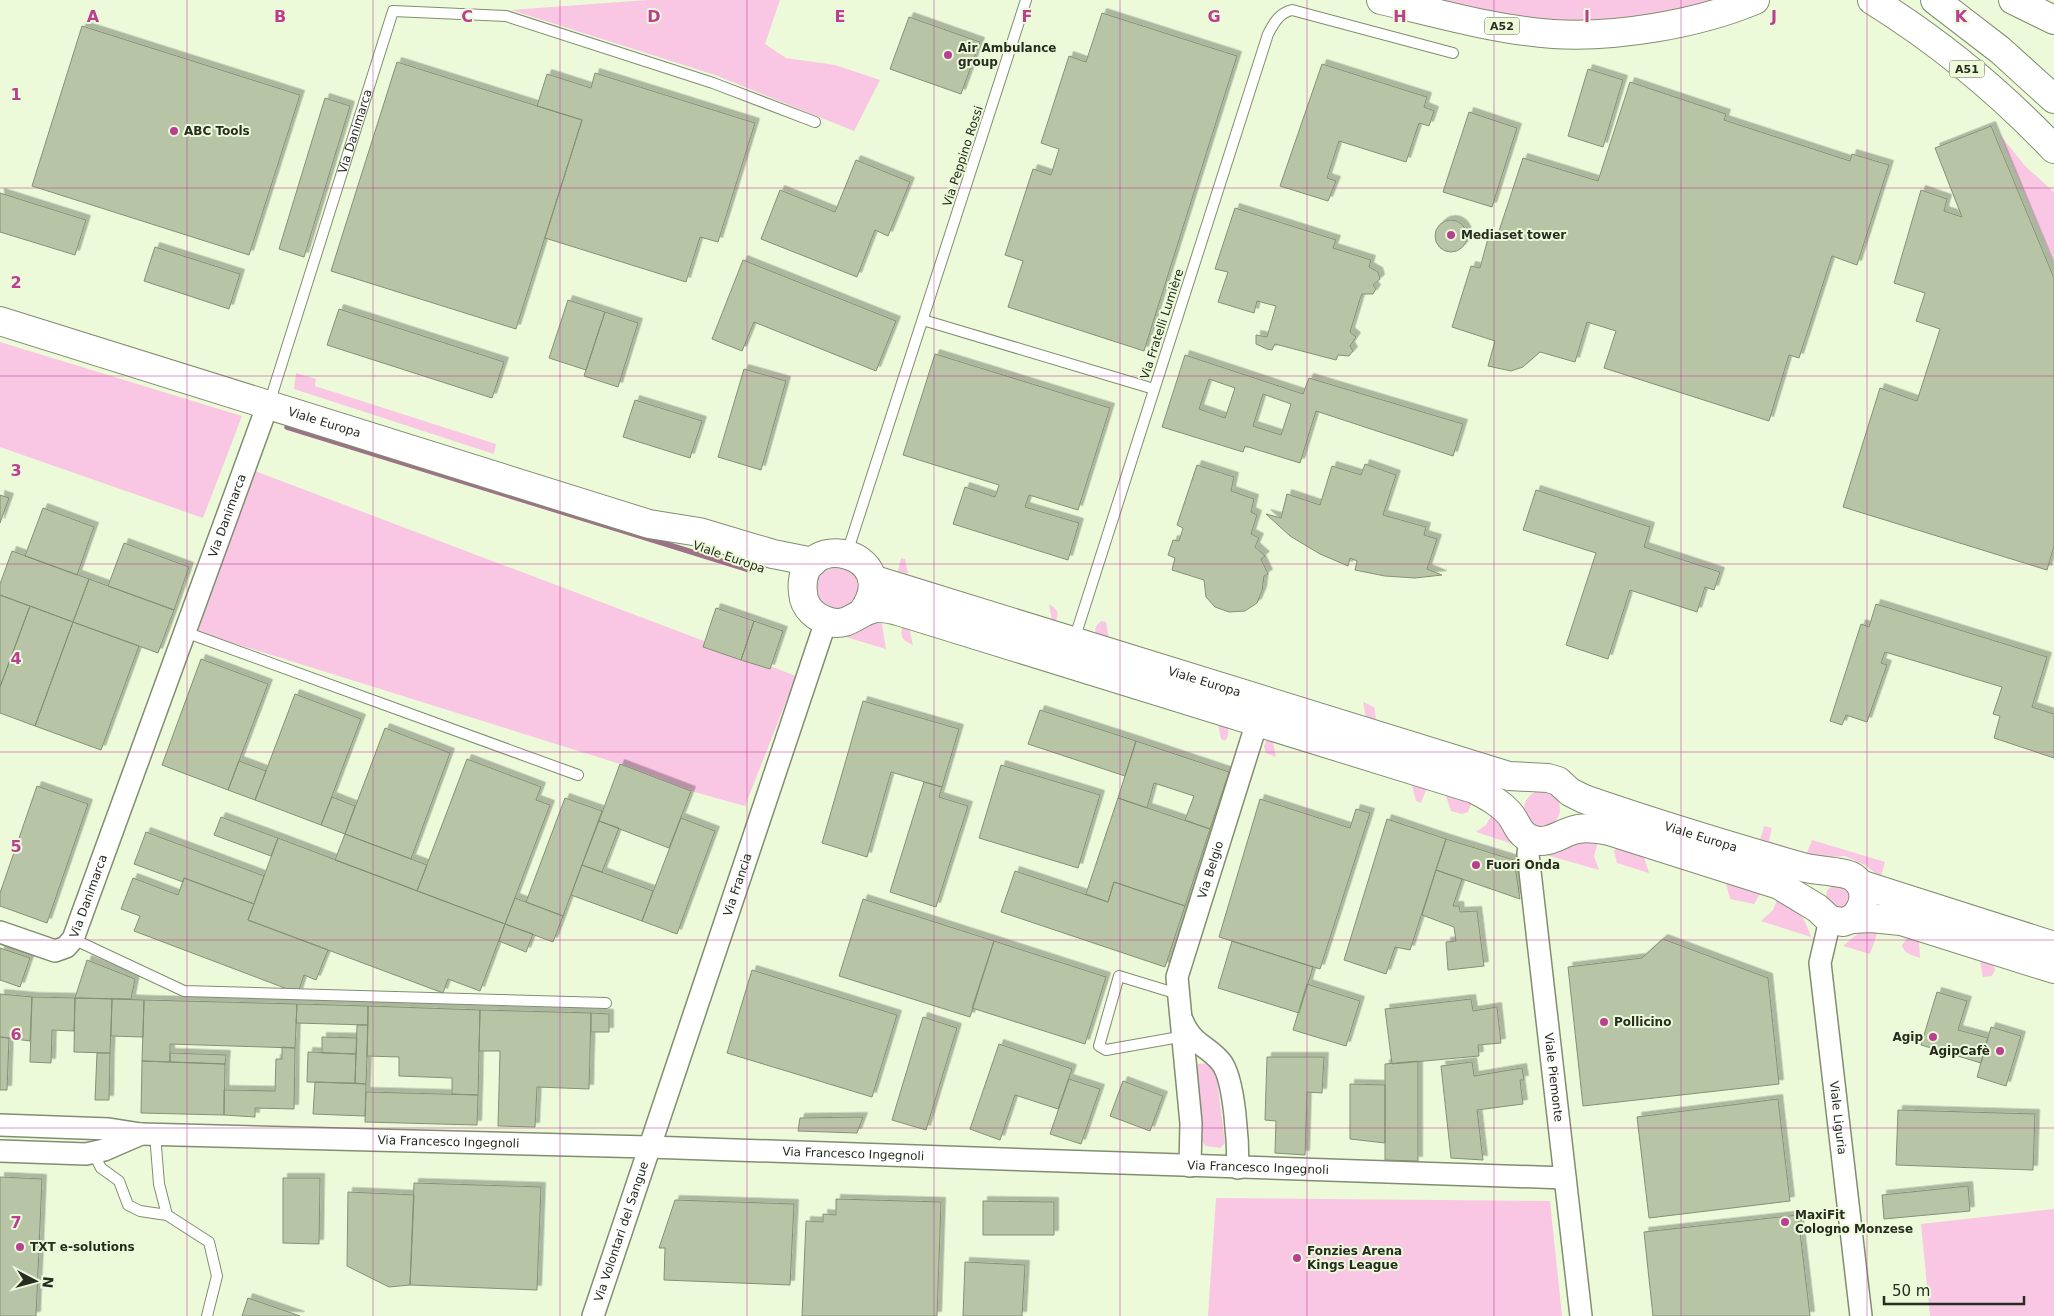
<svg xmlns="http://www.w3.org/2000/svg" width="2054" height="1316" font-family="'DejaVu Sans',sans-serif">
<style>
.green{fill:#f9c7e3}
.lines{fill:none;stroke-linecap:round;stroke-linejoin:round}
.stream{stroke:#9d7188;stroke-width:5.5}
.building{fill:#b8c4a6;stroke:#859175;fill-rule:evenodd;filter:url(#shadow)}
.lane-casing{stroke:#818d70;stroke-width:12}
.street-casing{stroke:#818d70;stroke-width:24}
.secondary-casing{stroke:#818d70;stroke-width:30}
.highway-casing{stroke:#818d70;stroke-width:30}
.lane{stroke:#fff;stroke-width:10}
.street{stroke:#fff;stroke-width:21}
.secondary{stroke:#fff;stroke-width:28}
.highway{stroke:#fff;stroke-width:28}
.grid{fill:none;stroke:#ba3f91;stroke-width:1;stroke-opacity:0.55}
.poi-dot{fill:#ba3f91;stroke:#ecfada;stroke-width:2}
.labels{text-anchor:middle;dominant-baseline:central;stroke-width:4;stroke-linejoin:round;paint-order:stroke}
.shield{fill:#ecfada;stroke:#626a58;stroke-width:1}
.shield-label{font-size:11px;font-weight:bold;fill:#272c20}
.poi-label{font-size:12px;font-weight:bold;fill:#272c20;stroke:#ecfada;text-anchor:start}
.street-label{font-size:12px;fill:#272c20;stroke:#ecfada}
.grid-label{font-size:16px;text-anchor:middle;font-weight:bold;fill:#ba3f91;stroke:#ecfada;stroke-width:4;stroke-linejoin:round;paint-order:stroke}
</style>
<defs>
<filter id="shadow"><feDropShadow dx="4.5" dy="-4.5" stdDeviation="0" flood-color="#0004"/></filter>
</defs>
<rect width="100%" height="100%" fill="#ecfada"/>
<path class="green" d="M647,0h133l-15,44 21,14 49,7 45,15 -26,51 -139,-56 -204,-65z
M1434,0h280c-43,14 -111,24 -155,21 -43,-3 -84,-13 -125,-21z
M2000,135l26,32 28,25v71z
M0,342l242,74 -39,102 -203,-71z
M296,373l20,6 -1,7 181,58 -2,10 -200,-65z
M255,471l541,205 -51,130 -54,-15 -71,-27 -422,-132 32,-104z
M901,558l4,1 3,15 144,46 -3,-16c7,5 11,8 7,16l-5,2 -154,-47z
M816 588a21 21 0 1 1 42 0a21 21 0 1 1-42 0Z
M886,615l-4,9 4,25 -50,-15z
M1101,621l5,1 3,16 257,80 -3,-16 11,5 2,11 -6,6 -272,-85c-4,-8 -4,-12 3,-18z
M909,624l316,98c4,6 5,13 0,19l-4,-2 -3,-15 -309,-96 4,17c-9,-4 -13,-6 -11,-17z
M1267,739l161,46 -7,18 -5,-2 -4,-16 -139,-43 3,15 -10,-4 -2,-7z
M1444,790l21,7 6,7 -3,8 -6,2 -11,-3z
M1524 809a18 18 0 1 1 36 0a18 18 0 1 1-36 0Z
M1493,812l23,33 -40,-13 10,-7z
M1764,826l8,2 -3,13 38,12 5,-13 73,22 -4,14 15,5 -19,-6 -10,-9 -22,-10 -34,3 -52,-15z
M1599,839l-5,17 5,14 -63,-18z
M1618,847l138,42 4,5 -6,10 -24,-5 -4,-16 -82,-26 5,16 -32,-10 -3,-12z
M1833,885h14l6,15 -13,11 -14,-13 1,-8z
M1779,895c17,11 26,22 32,42l-50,-16 12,-11z
M1880,925l-10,29 -27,-8 19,-16z
M1910,935l81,24 4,11 -3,6 -9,1 -3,-16 -61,-20 1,17c-8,-3 -16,-4 -18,-13z
M1210,1063l6,8 9,72 -5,5 -14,-2 -6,-6 -7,-67 5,-9z
M1216,1198l334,3 12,115h-354z
M2054,1209v107h-124l-9,-92z"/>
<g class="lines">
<path class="stream" d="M287,427l463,143"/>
</g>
<path class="building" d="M1102,13l135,43 -93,295 -136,-44 15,-46 -18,-6 28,-86 18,6 8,-26 -18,-6 28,-87 17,6z
M909,17l71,25 -19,52 -71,-25z
M82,26l218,69 -51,160 -217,-69z
M397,62l185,58 -66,209 -185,-58z
M1322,64l105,33 -3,10 10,4 -5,15 -10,-3 -13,39 -67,-21 -12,37 9,3 -8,20 -48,-15z
M1588,69l35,11 -20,67 -35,-11z
M595,73l160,50 -37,119 -18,-5 -14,45 -141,-44 37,-118 -45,-14 10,-32 44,14z
M1630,82l96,32 -2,6 126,41 2,-7 37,11 -32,100 -25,-9 -33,102 -10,-3 -20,66 -165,-53 12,-37 -29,-9 -12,40 -35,-10 -17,15 -12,4 -23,-5 7,-25 -43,-14 19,-61 9,2 9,-33 8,2 26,-79 75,23z
M325,98l25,8 -46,151 -25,-8z
M1469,112l48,16 -25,79 -49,-15z
M1991,126l63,152v268l-7,24 -204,-63 37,-119 37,13 23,-72 -24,-8 9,-28 -31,-10 27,-93 26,9 -3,12 18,6 -27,-69z
M856,160l54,22 -22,54 -13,-6 -18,47 -96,-38 19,-49 55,22z
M0,193l86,27 -11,35 -75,-23z
M1235,208l101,32 -3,8 38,12 -2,7 9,5 2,7 -7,6 3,4 -3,5h-11l-2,5 -10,33 6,5 -6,9 3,5 -4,5 -11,-1 -2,5 -61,-16 -3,6 -5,-1 -11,-5v-9l11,2 9,-31 -19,-5 -3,12 -36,-11 10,-30 -13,-3z
M1435 236a16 16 0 1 1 32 0a16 16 0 1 1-32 0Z
M155,247l85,27 -11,35 -85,-28z
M743,260l153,61 -20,50 -122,-49 -12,29 -30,-12z
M568,300l37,12 -19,58 -37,-12z
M339,309l165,53 -12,36 -165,-53z
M605,312l33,11 -20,64 -34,-11z
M935,354l175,54 -32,102 -49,-15 -4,12 54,16 -11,37 -115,-36 12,-37 30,10 4,-12 -96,-30z
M1185,355l118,39 6,-16 154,46 -10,32 -137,-45 -16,52 -55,-17 -2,6 -81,-25zM1209,379l26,9 -10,30 -26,-9zM1263,394l28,10 -10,31 -28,-9z
M744,369l42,12 -25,89 -43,-13z
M635,400l67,21 -12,37 -67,-21z
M1365,464l31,11 -13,40 43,12 -2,8 13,4 -10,30 15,6 -27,3 -30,-2 -30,-6 2,-9 -7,-3 -2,8 -28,-12 -30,-18 -24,-22 15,4 6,-24 33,11 12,-39 29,9z
M1197,465l37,12 -3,14 23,8 -3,13 6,3 -6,19 8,4 -4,9 10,9 -4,3 7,15 -4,2 -2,15 -5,12 -12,8 -16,1 -14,-5 -9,-10 -2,-17 -32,-10 3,-12 -7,-3 5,-15 6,1 4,-13 -6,-3z
M1536,490l114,37 -6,20 76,25 -6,18 -9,-3 -8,25 -67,-22 -22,69 -42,-14 30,-92 -73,-23z
M0,495l9,3 -9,25z
M43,508l51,19 -17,48 -52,-19z
M124,543l65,24 -15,43 -66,-24z
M12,551l77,28 -16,43 -73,-27v-11z
M89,579l85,31 -16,43 -85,-31z
M0,595l30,11 -30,81z
M1876,604l171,53 -15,50 22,7v44l-60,-20 6,-22 -7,-2 9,-27 -117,-35 -4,11 6,2 -20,57 -21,-7 -4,10 -12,-4 31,-97 8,3z
M30,606l43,16 -38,104 -35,-13v-26z
M716,608l38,13 -13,39 -38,-13z
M754,621l29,10 -13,38 -29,-9z
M73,622l66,24 -38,104 -66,-24z
M201,659l67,25 -40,106 -66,-25z
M295,694l66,25 -40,106 -66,-25z
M863,701l96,28 -17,58 -51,-15 -24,85 -45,-14z
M1040,710l96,31 -11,35 -97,-32z
M385,728l65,25 -39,106 -66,-25z
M1136,741l93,31 -19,57 -25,-9 9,-24 -40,-13 -7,25 -29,-10z
M467,759l74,28 -5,13 14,5 -45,119 -88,-33z
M239,761l27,10 -11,29 -27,-10z
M620,764l71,27 -22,57 -70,-27z
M1001,765l99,30 -22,73 -99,-30z
M924,782l18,5 -3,10 29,9 -32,101 -46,-15z
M37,786l51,18 -41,119 -47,-17v-13z
M332,797l23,9 -10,28 -24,-9z
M565,798l37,13 -39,105 -37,-14z
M1118,798l92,31 -25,77 -71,-24 -6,20 -22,-8z
M1260,799l90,29 6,-19 14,4 -50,156 -101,-32z
M221,817l57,21 -7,18 -57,-21z
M681,818l34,13 -38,103 -35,-13z
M1387,819l59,20 -36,111 -15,-3 -9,27 -42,-14z
M599,821l20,7 -17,44 -20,-7z
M146,832l118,44 -10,28 -70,-26 -1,4 -49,-18z
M345,834l82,31 -10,26 -82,-31z
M278,838l227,86 -25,67 -32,-12 -5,14 -195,-73z
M1446,839l68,21 6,39 -84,-29z
M582,865l71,26 -11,30 -71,-26z
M1436,870l26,9 -9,27h6l1,6 17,-1 7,55 -36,4 -2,-28 10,-1 -2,-14 -32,-12z
M1015,871l93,31 6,-20 71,24 -20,61 -164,-55z
M133,878l45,17 6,-17 70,26 -6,16 80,30 -12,30 -12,-5 -6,18 -164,-62 6,-15 -19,-7z
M515,898l48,18 -10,26 -48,-18z
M863,899l131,42 -24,76 -131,-41z
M505,924l28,10 -7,18 -27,-11z
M1663,939l105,39 11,106 -196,22 -15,-139 74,-9z
M994,941l112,36 -21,67 -113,-36z
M1232,941l81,26 -14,46 -81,-25z
M0,948l30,10 -10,29 -20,-7z
M87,960l48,19 -4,20 -56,-1z
M752,970l145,45 -25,82 -145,-44z
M1307,984l53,17 -14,45 -53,-16z
M1937,992l30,9 -9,29 30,8 -7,25 -60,-18z
M0,994l32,3 -2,44 -30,-4z
M32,997l43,1 -1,33 -22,-1 -1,33 -21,-1z
M75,998l37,1 -2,54 -36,-1z
M112,999l32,1 -1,37 -32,-1z
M1471,999l2,12 24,-4 4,36 -23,2 1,11 -87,8 -7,-55z
M144,1000l153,4 -2,44 -125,-4v18l-28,-1z
M297,1004l71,2v19l-72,-2z
M368,1006l112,4 -2,85 -26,-1v-16l-53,-2v-19l-32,-1z
M480,1010l111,3 -2,76 -52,-2 -2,40 -37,-1 2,-75h-21z
M591,1013l18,1v18h-18z
M923,1017l34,11 -31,102 -34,-10z
M357,1025h11l-2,59 -11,-1z
M1991,1027l30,9 -15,50 -29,-9z
M0,1037l9,1 -2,52h-7z
M322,1037l35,1 -1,16 -34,-1z
M999,1044l73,25 -14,40 -43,-14 -15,45 -30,-11z
M282,1047l13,1 -1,61 -39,-1v9l-31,-2v-25l51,1 1,-32h6z
M308,1052l48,2 -1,29 -48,-1z
M97,1053h13l-1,47h-14z
M170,1053l56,2 -1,9 -55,-2z
M1267,1057h57l-2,36 -15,-1 -2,63 -30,-2 1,-32 -11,-1z
M142,1061l83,3 -1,51 -83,-2z
M1418,1061v100l-33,-1v-96z
M1472,1062l2,14 48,-8 2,12h-4l3,24 -46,6 6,50 -32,-2 -10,-92z
M1069,1079l31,10 -19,55 -31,-10z
M1123,1081l40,15 -13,35 -40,-15z
M315,1082l51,2 -1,32 -52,-2z
M1350,1084l35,1v58l-35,-4z
M366,1092l112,3 -1,30 -112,-3z
M1778,1099l12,102 -141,17 -12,-101z
M1898,1110l137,4 -2,56 -137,-5z
M863,1117l-6,16 -59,-2 2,-13z
M0,1177l42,2 -6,137h-36z
M283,1178h37l-1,66 -36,-1z
M414,1183l127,4 -4,103 -127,-5z
M1968,1186l2,25 -86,8 -2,-24z
M348,1192l66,3 -4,90 -21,2 -42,-21z
M836,1199l105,3 -4,114h-135l4,-95 17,1v-8l13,1z
M675,1200l119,4 -4,81 -126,-5 1,-32h-6z
M983,1201l71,1v33h-71z
M1798,1215l12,101h-157l-9,-84z
M965,1262l60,3 -3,51h-59z
M248,1298l52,18h-58z"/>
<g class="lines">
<g class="lane-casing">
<g id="lane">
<path d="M923,320l231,69"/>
<path id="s1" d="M269,404l124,-393 113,5 207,67 102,39"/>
<path d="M847,553l179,-553"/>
<path d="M185,632l393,143"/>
<path d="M1074,640l194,-606c6,-11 11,-21 24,-24l161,43"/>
<path d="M73,939l111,52 422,12"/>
<path d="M1178,994l-59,-18 -20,70 7,4 79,-14"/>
<path d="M155,1134l4,50 8,31 42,27 8,34 -10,40"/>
<path d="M93,1152l8,16 18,13 9,24 12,6 27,4"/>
</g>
</g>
<g class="street-casing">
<g id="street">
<path id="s2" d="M1530,839l-2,15 53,462"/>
<path id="s3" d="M1830,920l-10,43 41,353"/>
<path id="s4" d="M0,932l55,19 11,-4 7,-8 195,-535"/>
<path d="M1182,1020c11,26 24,24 39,42 14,17 17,83 17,106"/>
<path id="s5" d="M0,1125l109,4 32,5 508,13 916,31"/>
<path d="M0,1151l86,3 18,-4 37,-16"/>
<path id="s6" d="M1190,1166l1,-43 -14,-146 80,-255"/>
<path id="s7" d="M593,1316l233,-695"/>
</g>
</g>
<g class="secondary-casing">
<g id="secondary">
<path id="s8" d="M0,321l649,203 50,8 74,22 40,8"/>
<path id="s9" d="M872,579l637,197 39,2 10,3 12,11 14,7c72,25 145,47 218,68 13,4 42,4 51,10 16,11 12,31 -1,42"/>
<path d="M862,613c45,-62 -67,-87 -59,-20 1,15 13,25 27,29 17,5 27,-9 42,-13 9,-3 17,0 26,2l576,178c13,7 25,13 35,24 8,9 9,21 22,26 18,7 30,-7 47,-10 11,-2 20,0 31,2l170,54 38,23 13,12 13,2 9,-3 19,-1 30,3 153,48"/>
<path d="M1860,884l194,62"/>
</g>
</g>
<g class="highway-casing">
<path id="highway" d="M1381,0c56,13 114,30 172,34 62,4 145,-10 202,-34
M1872,0c66,41 128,92 182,149
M1935,0l65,50 54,49
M2013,0l41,20"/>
</g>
<use href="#lane" class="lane"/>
<use href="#street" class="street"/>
<use href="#secondary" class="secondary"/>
<use href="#highway" class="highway"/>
</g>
<path class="grid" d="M187,0v1316M373,0v1316M560,0v1316M747,0v1316M934,0v1316M1120,0v1316M1307,0v1316M1494,0v1316M1681,0v1316M1867,0v1316M0,188h2054M0,376h2054M0,564h2054M0,752h2054M0,940h2054M0,1128h2054"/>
<g class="poi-dot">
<circle cx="948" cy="55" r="5"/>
<circle cx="174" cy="131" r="5"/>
<circle cx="1451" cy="235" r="5"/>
<circle cx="1476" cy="865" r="5"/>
<circle cx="1604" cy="1022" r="5"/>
<circle cx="1933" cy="1037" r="5"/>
<circle cx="2000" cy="1051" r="5"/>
<circle cx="1785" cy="1222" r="5"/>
<circle cx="20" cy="1247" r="5"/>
<circle cx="1297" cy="1258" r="5"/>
</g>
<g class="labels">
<g class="shield">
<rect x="1484.5" y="17.5" width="35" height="17" rx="4"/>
<rect x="1949.5" y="60.5" width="35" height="17" rx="4"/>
</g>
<g class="shield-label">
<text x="1502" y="26">A52</text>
<text x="1967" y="69">A51</text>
</g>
<g class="poi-label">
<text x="958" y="48">Air Ambulance<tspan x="958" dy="14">group</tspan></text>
<text x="184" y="131">ABC Tools</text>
<text x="1461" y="235">Mediaset tower</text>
<text x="1486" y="865">Fuori Onda</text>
<text x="1614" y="1022">Pollicino</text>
<text x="1923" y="1037" text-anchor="end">Agip</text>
<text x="1990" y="1051" text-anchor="end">AgipCafè</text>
<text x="1795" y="1215">MaxiFit<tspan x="1795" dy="14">Cologno Monzese</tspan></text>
<text x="30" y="1247">TXT e-solutions</text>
<text x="1307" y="1251">Fonzies Arena<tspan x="1307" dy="14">Kings League</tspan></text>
</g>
<g class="street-label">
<text stroke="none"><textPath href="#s1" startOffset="286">Via Danimarca</textPath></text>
<text transform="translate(963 156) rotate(-72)">Via Peppino Rossi</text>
<text transform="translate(1162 324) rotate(-72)">Via Fratelli Lumière</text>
<text stroke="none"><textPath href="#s8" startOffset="340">Viale Europa</textPath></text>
<text stroke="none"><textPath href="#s4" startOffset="531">Via Danimarca</textPath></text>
<text transform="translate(729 557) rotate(19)">Viale Europa</text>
<text stroke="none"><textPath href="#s9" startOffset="348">Viale Europa</textPath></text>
<text stroke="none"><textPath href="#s9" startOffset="871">Viale Europa</textPath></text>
<text stroke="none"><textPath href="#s6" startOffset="302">Via Belgio</textPath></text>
<text stroke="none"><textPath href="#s7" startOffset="455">Via Francia</textPath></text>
<text stroke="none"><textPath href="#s4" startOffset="126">Via Danimarca</textPath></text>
<text stroke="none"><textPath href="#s2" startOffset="240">Viale Piemonte</textPath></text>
<text stroke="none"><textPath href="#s3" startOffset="200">Viale Liguria</textPath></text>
<text stroke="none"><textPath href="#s5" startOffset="449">Via Francesco Ingegnoli</textPath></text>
<text stroke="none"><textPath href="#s5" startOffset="854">Via Francesco Ingegnoli</textPath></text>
<text stroke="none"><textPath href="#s5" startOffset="1259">Via Francesco Ingegnoli</textPath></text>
<text stroke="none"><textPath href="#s7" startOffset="89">Via Volontari del Sangue</textPath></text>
</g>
</g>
<g class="grid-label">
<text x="93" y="22">A</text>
<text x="280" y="22">B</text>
<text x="467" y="22">C</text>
<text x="654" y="22">D</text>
<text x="840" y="22">E</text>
<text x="1027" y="22">F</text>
<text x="1214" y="22">G</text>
<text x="1400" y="22">H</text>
<text x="1587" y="22">I</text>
<text x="1774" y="22">J</text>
<text x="1961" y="22">K</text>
<text x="16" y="100">1</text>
<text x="16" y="288">2</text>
<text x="16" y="476">3</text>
<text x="16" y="664">4</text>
<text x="16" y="852">5</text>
<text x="16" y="1040">6</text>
<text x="16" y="1228">7</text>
</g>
<g transform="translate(35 1281) rotate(96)" stroke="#ecfada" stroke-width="4" paint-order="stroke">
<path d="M0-4L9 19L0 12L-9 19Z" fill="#272c20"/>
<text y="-8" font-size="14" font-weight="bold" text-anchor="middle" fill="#272c20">N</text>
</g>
<path d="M1884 1296v8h140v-8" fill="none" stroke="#272c20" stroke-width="2.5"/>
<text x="1892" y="1296" font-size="15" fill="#272c20" stroke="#ecfada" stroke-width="4" paint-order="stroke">50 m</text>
</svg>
